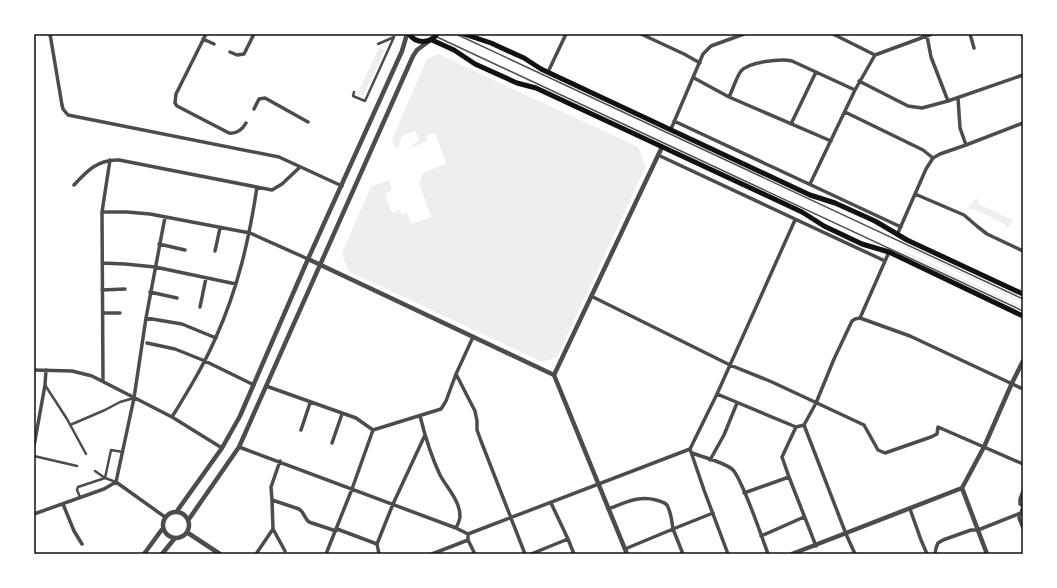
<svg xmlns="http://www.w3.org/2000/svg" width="1057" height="588" font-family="'Fira Sans Condensed',sans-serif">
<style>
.green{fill:#eee}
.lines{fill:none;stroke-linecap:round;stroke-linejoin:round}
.service{stroke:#4c4c4c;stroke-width:1.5}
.pedestrian{stroke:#4c4c4c;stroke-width:2.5}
.minor{stroke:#4c4c4c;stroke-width:3.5}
.tertiary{stroke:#4c4c4c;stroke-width:4.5}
.secondary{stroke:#111;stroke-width:5}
.neatline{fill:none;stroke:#111;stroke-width:1.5}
</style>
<rect width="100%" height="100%" fill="#fff"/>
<path class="green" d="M379,47l6,3 -22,46 -5,-3z
M438,54l200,93 8,19 -89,191 -15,5 -194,-91 -6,-18 29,-67c7,-3 13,-3 19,-6v5l2,5 -7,4 7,19 8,-3 2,5 5,-2 4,11 20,-7 -12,-34 4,-10 23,-10 -11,-30 -9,3 1,5 -16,7 2,-4 7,-3 -5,-10 -13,5 -4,12 -3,-1 -3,-8 35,-80z
M978,199v5l30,14 5,1 -4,8h-3l-1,-3 -31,-15 -3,1 -3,-2 6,-8z
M906,246l117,55v2l-117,-55z
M904,251l119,56v2l-120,-56z"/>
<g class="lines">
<path class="service" d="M456,34l567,265
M437,37l586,274"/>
<path class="pedestrian" d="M378,44l16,-7
M354,92l-1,4 12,5 29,-64
M45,385l22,34 19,35
M70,425l35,-15 15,-8 14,-4
M34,456l43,10
M95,471l10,7 11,4
M80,497l-3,-7 1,-3 27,-9 6,-28 12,2"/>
<path class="minor" d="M50,34l12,71 1,4 5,6 211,42 63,29
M206,34l-30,60 -1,9 2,3 52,27c8,1 13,-3 17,-10
M641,34l43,20 16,9
M833,34l42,21
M970,34l4,14
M1022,34l1,3
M927,36l4,21 17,44
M203,39l11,5
M230,52l7,3 7,-1 10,-20
M548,72l18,-38
M694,78l35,19 102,44
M859,81l49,25 14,2 26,-7 75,-26
M729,97c4,-8 7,-19 12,-26 8,-9 40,-13 51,-10l63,29
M958,98l2,30 6,17
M254,109l5,-10 6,-1 43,24
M845,112l78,38 10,8
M674,121l227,106
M791,124l25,-52
M671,129l32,-75 8,-8 33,-12
M658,155l227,106
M810,184l45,-94 20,-35 57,-21
M74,185c13,-14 24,-26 45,-25l153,30 10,-6 18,-17
M915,194l49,21 14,12 9,7 36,17
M102,212h25l23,2 100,19 58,26
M897,235l29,-66 7,-11 7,-4 26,-9 57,-22
M159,244l26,6
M215,251l5,-23
M102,263l23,1 30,3 81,17
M102,290l23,-1
M150,292l27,6
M591,296l139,69 42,17 92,43 14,25 7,3 46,-16 6,-3 1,-7 85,37
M200,307l6,-29
M103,313h17
M146,318l36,6 34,14
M860,318l50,18 113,53
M147,343l28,6 30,12 49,24
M34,370l38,1 20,5 80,41 50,31
M456,374l19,37 2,10v9l4,11 44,113
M103,381l-1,-169 8,-52
M266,386l90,32 17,12 68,-21 5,-8 10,-27 17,-37
M717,394l79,33 8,-2
M420,416c5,20 11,40 20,59 7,13 20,26 20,41 0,4 -2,8 -4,12
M172,417c16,-26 32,-52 44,-80 22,-49 33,-97 41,-150
M301,430l9,-27
M332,443l10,-29
M34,446l11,-61 1,-15
M239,447l217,81 12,6v6l7,14
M692,453c13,5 29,8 40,16 9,7 31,71 36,85
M710,460l14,-25 13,-32
M280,461l-9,26 1,13 27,9c5,3 5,9 10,13l27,9
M789,477l27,69
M116,482l49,35
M1023,491l-3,8v5l3,2
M744,493l45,-16 -7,-20 14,-30
M272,500l1,29 12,22
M551,503l17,36 6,15
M63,504l11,27 8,13
M1023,507l-4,11 4,10
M608,509c16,-6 31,-14 48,-9 4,1 8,2 11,5 4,7 5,17 6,24l-48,20
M910,509l11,31 6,14
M34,514l70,-25 12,-7 18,-84 12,-80 19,-101
M337,529l40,15 2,10
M468,534l222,-85
M761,536l43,-19
M377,544l16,-40 32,-69
M256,554l17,-25
M326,554l26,-65 21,-59
M432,554l36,-14
M531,554l37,-15
M683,554l-10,-25 40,-16
M728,554l-24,-64 -14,-41 27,-55 78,-174
M855,554l-9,-20 -42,-109 12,-22 18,-44 18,-38 3,-2 5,-1 29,-66
M935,554l1,-6 2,-5 5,-3 28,-10h7l43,-17"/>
<path class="tertiary" d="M308,259l246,116 73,179
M554,375l108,-228
M962,488l22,-41 28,-64 11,-22
M962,488l25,66
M177,511l45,-63 18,-32 68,-157 94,-208 5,-17
M163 525a13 13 0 1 1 26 0a13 13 0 1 1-26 0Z
M189,519l50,-72 174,-391 4,-6 12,-9
M188,533l32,21
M144,554l19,-26
M162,554l13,-16
M792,554l170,-66"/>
<path class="secondary" d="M409,34c7,10 21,10 28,0
M464,34l27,9 33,15 17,11 269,126 25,8 40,18 32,19 116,54
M432,40l22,10 21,14 42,19 19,5 266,124 22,14 38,18 27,8 134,64"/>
</g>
<rect width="1057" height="588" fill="none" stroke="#ffffff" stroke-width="70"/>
<rect x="35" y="35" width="987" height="518" class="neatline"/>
</svg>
